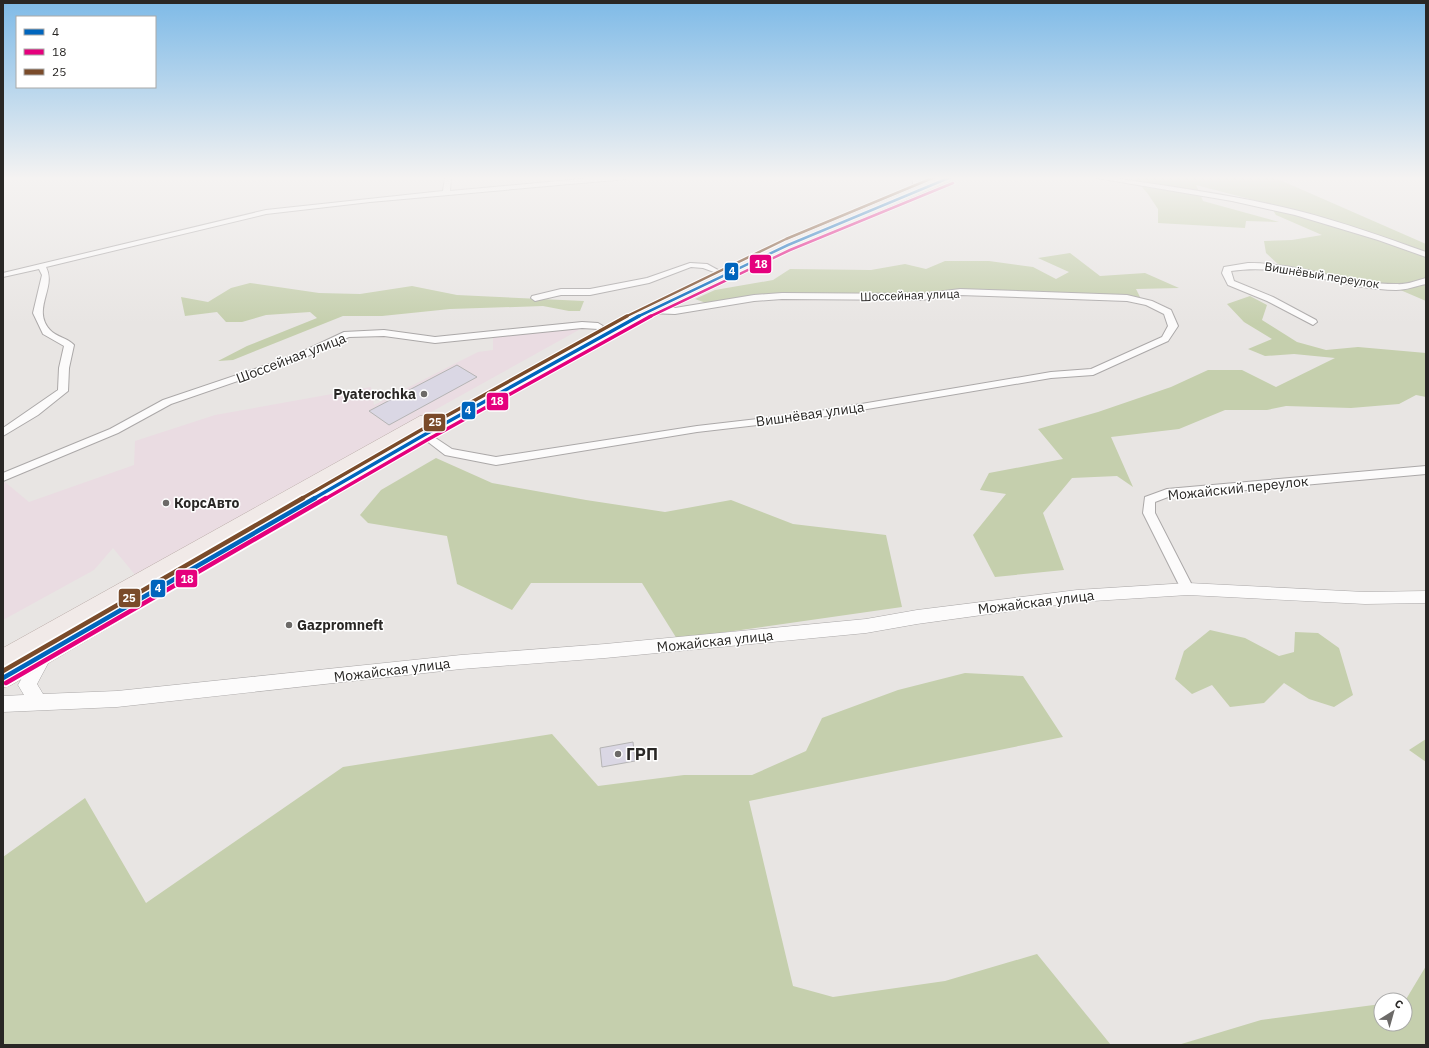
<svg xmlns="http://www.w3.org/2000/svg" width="1429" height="1048" font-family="'IBM Plex Sans',sans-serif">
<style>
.commercial{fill:#eadce2}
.green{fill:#c5cfad}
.building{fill:#dad7e4;stroke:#b5b4b4}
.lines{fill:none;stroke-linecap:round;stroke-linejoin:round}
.minor-casing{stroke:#aba8a8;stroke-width:2}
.tertiary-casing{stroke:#aba8a8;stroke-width:1}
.primary-casing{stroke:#baaca8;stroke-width:1}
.minor{fill:#fcfbfb;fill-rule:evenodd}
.tertiary{fill:#fcfbfb;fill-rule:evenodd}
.primary{fill:#f1eae8;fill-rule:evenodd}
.bus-1-far2-casing{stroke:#fff;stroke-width:4.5}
.bus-1-far1-casing{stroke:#fff;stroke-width:6}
.bus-1-casing{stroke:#fff;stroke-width:8}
.bus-2-far2-casing{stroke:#fff;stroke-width:4.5}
.bus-2-far1-casing{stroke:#fff;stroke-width:6}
.bus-2-casing{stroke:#fff;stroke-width:8}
.bus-3-far2-casing{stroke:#fff;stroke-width:4.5}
.bus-3-far1-casing{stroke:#fff;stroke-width:6}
.bus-3-casing{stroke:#fff;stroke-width:8}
.bus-1-far2{stroke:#0065bd;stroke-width:2.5}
.bus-1-far1{stroke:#0065bd;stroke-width:3.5}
.bus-1{stroke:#0065bd;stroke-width:4.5}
.bus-2-far2{stroke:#e5007d;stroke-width:2.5}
.bus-2-far1{stroke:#e5007d;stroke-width:3.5}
.bus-2{stroke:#e5007d;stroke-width:4.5}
.bus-3-far2{stroke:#7a4b2a;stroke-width:2.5}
.bus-3-far1{stroke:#7a4b2a;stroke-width:3.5}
.bus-3{stroke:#7a4b2a;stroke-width:4.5}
.poi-dot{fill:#6c6a68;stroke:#fff;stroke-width:1.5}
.labels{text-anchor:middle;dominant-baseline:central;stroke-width:3;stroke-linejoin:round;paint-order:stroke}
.far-street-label{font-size:12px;fill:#292725;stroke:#fff}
.street-label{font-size:14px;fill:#292725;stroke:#fff}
.poi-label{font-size:14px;font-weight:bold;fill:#292725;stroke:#fff;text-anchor:start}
.near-poi-label{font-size:17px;font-weight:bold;fill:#292725;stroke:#fff;text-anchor:start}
.line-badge{stroke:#fff;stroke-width:1.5}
.badge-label{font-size:11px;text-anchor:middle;font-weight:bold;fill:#fff}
</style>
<rect width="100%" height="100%" fill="#e8e5e3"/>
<path class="commercial" d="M586,326l-450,250 -23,-28 -19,22 -91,50v-137l2,-1 24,20 105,-37 1,-24 80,-26 156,-28 3,18 88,-45 16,-8 15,-2v-14z"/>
<path class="green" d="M1133,177h140l153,67v57l-35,-15 -43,-5 -68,-15 -14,-13 -2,-12 28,-1 30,-5 -46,-20 -7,-11 -73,-19 7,16 76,21 -33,-1 -1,7 -87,-5v-14l-10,-15z
M1070,253l30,23 45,-3 34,15 -43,1 4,8 -180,-7 -43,4 -137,-1 -74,10 -11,-4 20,-9 58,-10 17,-11 81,1 34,-6 21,5 19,-8h44l44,6 23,12 13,-7 -31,-14z
M250,283l69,10 41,1 52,-8 45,9 127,6 -4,10h-11l-26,-5 -93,3 -68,7h-39l-110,44 -15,1 29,-15 70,-28 -7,-6 -44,3 -24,7h-16l-9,-10 -32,4 -4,-19 27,5 23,-14z
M1250,296l17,9 -5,15 35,22 29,8 32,-3 68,6v44l-10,-2 -17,9 -48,4 -65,-2 -19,4h-42l-46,19 -68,8 22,50 -16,-11 -45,2 -29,35 21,57 -69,7 -22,-42 33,-41 -26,-4 9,-17 74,-14 -25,-30 60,-17 73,-25 37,-17h34l34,17 59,-29 -41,-4 -29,2 -17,-7 24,-10 -28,-17 -17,-18z
M436,458l56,25 94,17 79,12 66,-12 62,24 93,11 16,72 -225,32 -35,-56h-111l-19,27 -55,-26 -10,-48 -79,-13 -8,-8 21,-25z
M1210,630l35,8 34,18 15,-4 1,-20 23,1 21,15 14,47 -19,12 -25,-8 -25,-16 -20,20 -34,4 -18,-22 -20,9 -17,-15 9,-28z
M965,673l58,3 40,61 -314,64 44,185 40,11 112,-16 92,-27 74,91h-1108v-188l82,-59 61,105 197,-136 209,-33 46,52 86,-11h68l54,-24 16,-33 76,-28z
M1426,739v23l-17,-12z
M1426,966v79h-248l83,-25 120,-16v20h24v-23z"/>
<path class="building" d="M457,365l20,12 -88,48 -20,-14z
M633,742l2,19 -33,6 -2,-19z"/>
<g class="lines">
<g class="minor-casing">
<path id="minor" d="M445,177h6l-1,14 152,-14h27l-3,2 -256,23 -104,12 -220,53c11,21 -15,42 4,63 6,7 18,8 24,15l-5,23 -1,23 -30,24 -35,21v-8l55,-38 1,-22 5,-22 -21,-12 -10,-21 9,-38 -3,-6 -36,8v-4l263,-63 177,-19z
M911,177h7l2,3 -3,4h-4v-4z
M1091,177h17c63,10 128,18 191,34 43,11 85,26 127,41v5l-48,-17 -83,-25 -63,-14z
M690,263l17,1 11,6 -4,2 -11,-4 -12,-1 -42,16 -59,12h-29l-26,6 -4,-3 1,-2 29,-7h29l57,-11z
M1248,263c52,0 98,21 148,21 10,1 20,-3 30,-6v6c-10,2 -20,6 -30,6 -57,-1 -107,-28 -165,-19l3,10 39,16 43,23 1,2 -4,3 -46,-24 -39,-16 -6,-12 2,-6z
M960,289l167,6 25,6 19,9 7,16 -10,15 -75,34 -42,3 -243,41 -111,13 -201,33 -51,-10 -26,-20 5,-3 4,1 24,16 44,8 201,-31 111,-13 243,-41 40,-3 71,-32 6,-11 -4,-12 -18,-9 -19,-4 -167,-6 -39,5 -139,-1 -28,2 -79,13 -25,-1 -4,-3 4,-3 25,1 79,-13 28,-2 139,1z
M582,322l16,1 5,3 -5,3 -16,-1 -147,15 -51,-7 -35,1 -50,23 -128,44 -53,29 -115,48v-8l107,-44 53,-29 130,-44 51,-24 40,-2 51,7z
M1426,466v8l-258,23 -13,5v11l39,76 -1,4 -5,1 -5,-1 -40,-80 2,-16 22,-8z"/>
</g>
<g class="tertiary-casing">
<path id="tertiary" d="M1188,583l177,9 61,-1v12l-61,1 -177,-9 -111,7 -160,22 -51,9 -261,25 -144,11 -344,38 -114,5v-16l21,-1 -6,-10 20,-36 6,-2 6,2 3,5 -16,30 6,10 74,-3 344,-36 144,-11 261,-25 51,-9 160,-20z"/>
</g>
<g class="primary-casing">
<path id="primary" d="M941,177h15l-1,2 -163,69 -137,65 -225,126 -419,246 -8,3v-40l417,-232 6,-1 6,1 2,4 -2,4 213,-117 139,-65z"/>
</g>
<use href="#minor" class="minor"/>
<use href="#tertiary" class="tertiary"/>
<use href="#primary" class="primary"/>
<g class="bus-1-far2-casing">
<path id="bus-1-far2" d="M637,317l151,-72 163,-68"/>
</g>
<g class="bus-1-far1-casing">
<path id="bus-1-far1" d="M313,499l111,-64 215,-119"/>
</g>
<g class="bus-1-casing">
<path id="bus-1" d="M3,678l312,-180"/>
</g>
<g class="bus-2-far2-casing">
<path id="bus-2-far2" d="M649,317l141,-67 163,-67"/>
</g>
<g class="bus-2-far1-casing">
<path id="bus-2-far1" d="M325,499l102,-59 224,-124"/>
</g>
<g class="bus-2-casing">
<path id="bus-2" d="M6,683l320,-185"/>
</g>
<g class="bus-3-far2-casing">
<path id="bus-3-far2" d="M625,317l161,-78 149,-62"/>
</g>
<g class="bus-3-far1-casing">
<path id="bus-3-far1" d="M301,499l120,-69 206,-114"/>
</g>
<g class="bus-3-casing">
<path id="bus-3" d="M3,671l300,-173"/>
</g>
<use href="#bus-1-far2" class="bus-1-far2"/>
<use href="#bus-1-far1" class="bus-1-far1"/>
<use href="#bus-1" class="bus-1"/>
<use href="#bus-2-far2" class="bus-2-far2"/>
<use href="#bus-2-far1" class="bus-2-far1"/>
<use href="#bus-2" class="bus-2"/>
<use href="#bus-3-far2" class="bus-3-far2"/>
<use href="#bus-3-far1" class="bus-3-far1"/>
<use href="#bus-3" class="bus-3"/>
</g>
<linearGradient id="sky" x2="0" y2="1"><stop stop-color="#7ebae7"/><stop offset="0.55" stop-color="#f5f3f2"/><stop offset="1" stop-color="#f5f3f2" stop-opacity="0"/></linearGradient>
<rect width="1429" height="324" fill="url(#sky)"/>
<g class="poi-dot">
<circle cx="424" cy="394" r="4"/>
<circle cx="166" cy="503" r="4"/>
<circle cx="289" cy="625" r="4"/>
<circle cx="618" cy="754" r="4"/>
</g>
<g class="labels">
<g class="far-street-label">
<text transform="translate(1322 275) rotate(9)">Вишнёвый переулок</text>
<text transform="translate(910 295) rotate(-2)">Шоссейная улица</text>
</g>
<g class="street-label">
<text transform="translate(291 358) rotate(-21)">Шоссейная улица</text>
<text transform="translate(810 414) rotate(-8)">Вишнёвая улица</text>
<text transform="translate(1238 488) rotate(-6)">Можайский переулок</text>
<text transform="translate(1036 602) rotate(-7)">Можайская улица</text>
<text transform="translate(715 641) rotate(-6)">Можайская улица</text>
<text transform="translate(392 670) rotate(-7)">Можайская улица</text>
</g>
<g class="poi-label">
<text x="416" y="394" text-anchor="end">Pyaterochka</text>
<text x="174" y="503">КорсАвто</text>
<text x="297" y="625">Gazpromneft</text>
</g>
<g class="near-poi-label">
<text x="626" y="754">ГРП</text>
</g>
</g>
<g class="line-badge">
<rect x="749" y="254" width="23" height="20" rx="4" fill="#e5007d"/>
<rect x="724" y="262" width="15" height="19" rx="4" fill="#0065bd"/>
<rect x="486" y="392" width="23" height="19" rx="4" fill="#e5007d"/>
<rect x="461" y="401" width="15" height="19" rx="4" fill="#0065bd"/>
<rect x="423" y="413" width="23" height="19" rx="4" fill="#7a4b2a"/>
<rect x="175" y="569" width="23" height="19" rx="4" fill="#e5007d"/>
<rect x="150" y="579" width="16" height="19" rx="4" fill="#0065bd"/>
<rect x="118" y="588" width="23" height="20" rx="4" fill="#7a4b2a"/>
</g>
<g class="badge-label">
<text x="761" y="268">18</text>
<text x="732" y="275">4</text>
<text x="497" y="405">18</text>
<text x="468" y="414">4</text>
<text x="435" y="426">25</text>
<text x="187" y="583">18</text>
<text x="158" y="592">4</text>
<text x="129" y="602">25</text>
</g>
<rect width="1429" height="1048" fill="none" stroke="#292725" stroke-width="8"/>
<rect x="16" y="16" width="140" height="72" fill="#ffffff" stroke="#a9a9a8"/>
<rect x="24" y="29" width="20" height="6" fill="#0065bd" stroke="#a9a9a8"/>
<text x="52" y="36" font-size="12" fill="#292725">4</text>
<rect x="24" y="49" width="20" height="6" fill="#e5007d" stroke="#a9a9a8"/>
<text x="52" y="56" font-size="12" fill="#292725">18</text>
<rect x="24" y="69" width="20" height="6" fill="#7a4b2a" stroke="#a9a9a8"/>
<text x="52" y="76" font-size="12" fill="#292725">25</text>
<g transform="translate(1393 1012) rotate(37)"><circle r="19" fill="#ffffff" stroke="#a9a9a8"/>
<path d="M0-3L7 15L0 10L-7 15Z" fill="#6c6a68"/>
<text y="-6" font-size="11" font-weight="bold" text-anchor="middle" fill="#292725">С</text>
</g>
</svg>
